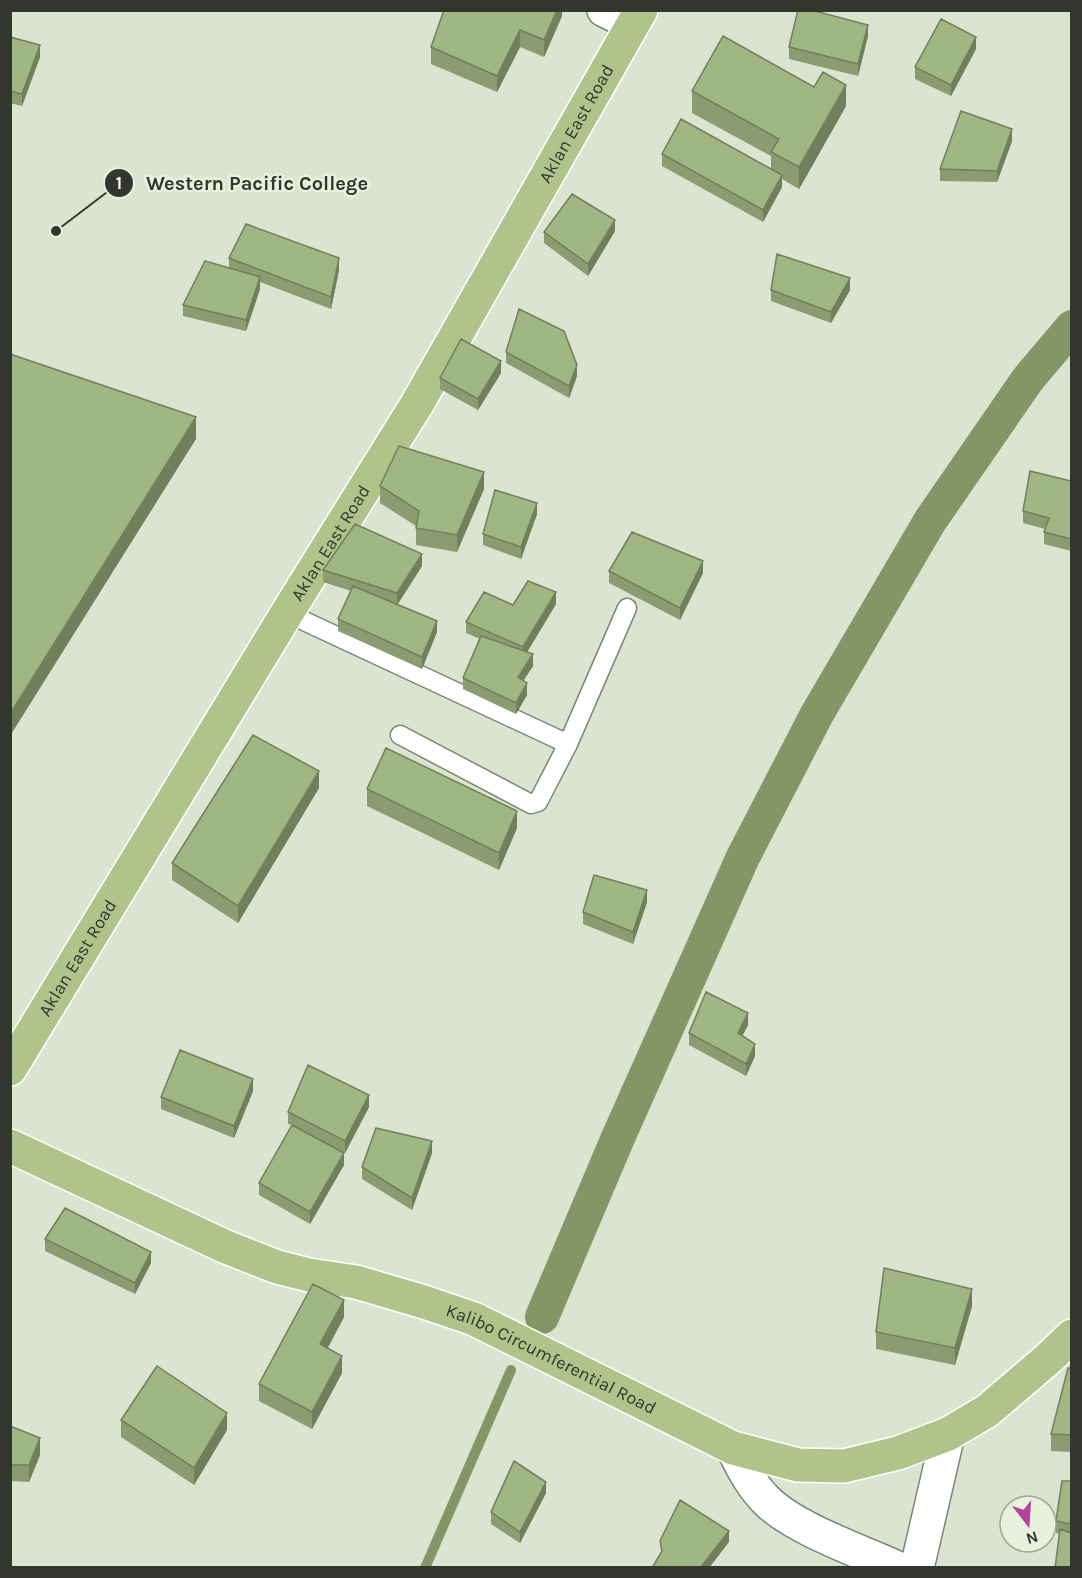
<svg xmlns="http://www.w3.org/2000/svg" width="1082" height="1578" font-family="Karla,sans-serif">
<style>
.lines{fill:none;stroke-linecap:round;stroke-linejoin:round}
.stream{stroke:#829765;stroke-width:10}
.canal{stroke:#829765;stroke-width:34}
.service-casing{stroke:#7d8574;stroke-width:21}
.minor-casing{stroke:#7d8574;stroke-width:36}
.primary-casing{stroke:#fff;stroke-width:36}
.service{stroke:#fff;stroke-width:18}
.minor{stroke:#fff;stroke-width:33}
.primary{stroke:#aec48a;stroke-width:33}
.wall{fill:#8a9d71}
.shaded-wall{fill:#707f5c}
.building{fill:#a0b683;stroke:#707f5c;stroke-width:1.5}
.labels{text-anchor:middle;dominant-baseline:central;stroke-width:5;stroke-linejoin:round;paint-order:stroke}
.street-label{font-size:18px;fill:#33362f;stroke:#e8f1de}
.leader{fill:none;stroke:#33362f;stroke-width:2}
.callout-dot{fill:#33362f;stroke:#e8f1de;stroke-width:2}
.mark-label{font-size:18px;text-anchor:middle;font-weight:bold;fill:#fff}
.callout-label{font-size:20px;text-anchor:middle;font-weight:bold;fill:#33362f;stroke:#e8f1de;stroke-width:5;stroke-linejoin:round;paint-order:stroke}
</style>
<rect width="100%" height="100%" fill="#dbe3d1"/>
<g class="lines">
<path class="stream" d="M425,1568l86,-198"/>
<path class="canal" d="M542,1317l75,-177 126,-283 74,-143 113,-193 98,-142 44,-52"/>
<g class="service-casing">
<path id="service" d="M287,613l281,131
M400,735l131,69 7,-2 30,-58 59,-136"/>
</g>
<g class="minor-casing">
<path id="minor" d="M604,10l29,14
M733,1448c9,19 19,39 35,54 28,27 92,49 129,66
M917,1568l31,-134"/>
</g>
<g class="primary-casing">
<g id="primary">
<path id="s1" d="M10,1069l277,-456 130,-209 224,-394"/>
<path id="s2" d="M10,1146l216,101 51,20 32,8 47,7 68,20 50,17 259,129 65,17 46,1 54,-13 50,-19 39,-23 62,-53 23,-22"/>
</g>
</g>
<use href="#service" class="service"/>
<use href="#minor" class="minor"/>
<use href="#primary" class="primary"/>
</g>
<path class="wall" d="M562,10v6l-18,41 -24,-10 -23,45 -66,-28v-17z
M868,36l-10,40 -69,-17v-12z
M10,37l30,20 -18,49 -12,-3z
M976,49l-25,47 -36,-17v-12z
M692,91l154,15 -47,83 -17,-10v8l-19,35 -101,-56v-12l109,15v-13l-79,-43z
M1012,141l-15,41 -57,-1v-12z
M615,231l-27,45 -44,-33v-11z
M229,258l110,12 -8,39 -71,-27v7l-14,42 -63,-15v-11l46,-37z
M771,290h79l-19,33 -60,-22z
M506,352l71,24 -8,22 -63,-35z
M501,373l-23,37 -38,-21v-11z
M1071,481v70l-27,-7v-12l1,-3 -22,-6v-12z
M380,486l104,3 -27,63 -41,-7v-19l-36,-23z
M537,514l-16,45 -38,-14v-11z
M422,566l-24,38 39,28 -15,37 -84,-38v-12l13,-28 -28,-9v-12z
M609,571l94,2 -23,47 -71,-37z
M556,604l-29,48 6,14 -10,15 4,14 -11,19 -53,-25v-11l17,-39 -14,-6v-11l47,-17z
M319,788l-81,135 -66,-43v-17z
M367,789l150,39 -18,42 -132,-64z
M647,902l-14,42 -50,-20v-12z
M748,1025l-6,11 13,20 -9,20 -57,-31v-12z
M253,1091l-19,47 -73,-29v-12z
M369,1107l-24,46 -22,-11 21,23 -34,59 -51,-29v-12l33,-58 -4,-1v-12z
M432,1153l-20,57 -50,-31v-12z
M45,1239l106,24 -16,31 -90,-43z
M972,1306l-17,59 -79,-16v-17z
M344,1317l-16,31 14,25 -30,56 -53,-28v-17z
M1071,1368v84l-20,-1v-17z
M121,1420l106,10 -33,55 -73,-48z
M10,1426l30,29 -11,27 -17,-1z
M1071,1481v87l-11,-34 -4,-1v-12z
M546,1493l-26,50 -29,-19v-12z"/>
<path class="shaded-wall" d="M557,10h5v6l-18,41v-17z
M868,25v11l-10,40v-12z
M520,30v17l-23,45v-16z
M976,37v12l-25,47v-11z
M40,45v12l-18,49v-12z
M846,85v21l-47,83v-22z
M1012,129v12l-15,41v-11z
M782,175v12l-19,35v-12z
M615,220v11l-27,45v-12z
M339,258v12l-8,39v-12z
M260,277v12l-14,42v-11z
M850,278v12l-19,33v-11z
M501,361v12l-23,37v-11z
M577,365v11l-8,22v-12z
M196,417v22l-186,297v-22z
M484,472v17l-27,63v-17z
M537,503v11l-16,45v-12z
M422,554v12l-25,39v-12z
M703,561v12l-23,47v-12z
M556,592v12l-33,55v-12z
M437,621v11l-15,37v-12z
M533,654v12l-15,23v-12z
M527,683v12l-11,19v-11z
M319,771v17l-81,135v-17z
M517,811v17l-18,42v-17z
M647,890v12l-14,42v-12z
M748,1013v12l-10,19v-11z
M755,1044v12l-9,20v-12z
M253,1079v12l-19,47v-12z
M369,1095v12l-24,46v-12z
M432,1141v12l-20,57v-12z
M344,1153v12l-34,59v-12z
M151,1252v11l-16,31v-11z
M972,1289v17l-17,59v-17z
M344,1300v17l-24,44v-17z
M342,1356v17l-30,56v-17z
M227,1413v17l-33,55v-17z
M40,1438v17l-11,27v-17z
M12,1465v16l-2,5v-17z
M546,1482v11l-26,50v-11z
M729,1531v11l-20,26h-9z"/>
<path class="building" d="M444,10h113l-13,30 -24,-10 -23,46 -66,-29z
M798,10h13l57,15 -10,39 -69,-17z
M941,19l35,18 -25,48 -36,-18z
M723,36l91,51 9,-15 23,13 -47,82 -28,-15 8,-13 -87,-48z
M10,37l30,8 -18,49 -12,-3z
M961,111l51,18 -15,42 -57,-2z
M681,119l101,56 -19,35 -101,-56z
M572,194l43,26 -27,44 -44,-32z
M246,224l93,34 -8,39 -102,-39z
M777,254l73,24 -19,34 -60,-22z
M205,261l55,16 -14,43 -63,-15z
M519,309l45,22 13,34 -8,21 -63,-34z
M461,339l40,22 -23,38 -38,-21z
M10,354l186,63 -186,297z
M399,446l85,26 -27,63 -41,-7 3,-17 -39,-25z
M1030,471l41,10v58l-27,-7 5,-14 -26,-7z
M495,490l42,13 -16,44 -38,-13z
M355,524l67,30 -25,39 -74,-23z
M632,532l71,29 -23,47 -71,-37z
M528,581l28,11 -33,55 -57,-25 18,-30 29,13z
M353,586l84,35 -15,36 -84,-38z
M481,636l52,18 -15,23 9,6 -11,20 -53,-25z
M253,735l66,36 -81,135 -66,-43z
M386,748l131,63 -18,42 -132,-64z
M594,875l53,15 -14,42 -50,-20z
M706,992l42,21 -10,20 17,11 -9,20 -57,-31z
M180,1050l73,29 -19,47 -73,-29z
M308,1065l61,30 -24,46 -57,-29z
M292,1125l52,28 -34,59 -51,-29z
M376,1128l56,13 -20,57 -50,-31z
M65,1208l86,44 -16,31 -90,-44z
M884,1268l88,21 -17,59 -79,-16z
M313,1284l31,16 -24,44 22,12 -30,56 -53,-28z
M157,1366l70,47 -33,55 -73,-48z
M1068,1368h3v67l-20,-1z
M10,1426l30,12 -11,27h-17l-2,4z
M514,1461l32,21 -26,50 -29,-20z
M1062,1481h9v43l-15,-3z
M680,1500l49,31 -29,37h-48l10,-17 -2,-10z
M1060,1529l11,4v35h-16z"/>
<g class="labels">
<g class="street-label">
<text stroke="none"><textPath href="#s1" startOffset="1102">Aklan East Road</textPath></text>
<text stroke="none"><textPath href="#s1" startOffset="616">Aklan East Road</textPath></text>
<text stroke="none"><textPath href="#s1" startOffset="130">Aklan East Road</textPath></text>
<text stroke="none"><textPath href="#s2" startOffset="584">Kalibo Circumferential Road</textPath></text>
</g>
</g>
<path class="leader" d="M56 231L119 183"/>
<g class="callout-dot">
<circle cx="56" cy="231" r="6"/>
<circle cx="119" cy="183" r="15"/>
</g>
<g class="mark-label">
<text x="119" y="189">1</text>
</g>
<g class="callout-label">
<text x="257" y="190">Western Pacific College</text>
</g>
<rect width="1082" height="1578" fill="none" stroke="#33362f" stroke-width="24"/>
<g transform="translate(1028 1524) rotate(163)"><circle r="28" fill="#e8f1de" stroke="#a0a698" stroke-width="1.5"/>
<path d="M0-4.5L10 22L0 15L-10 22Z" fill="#b5429c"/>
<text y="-9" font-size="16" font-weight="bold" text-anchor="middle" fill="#33362f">N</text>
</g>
</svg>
